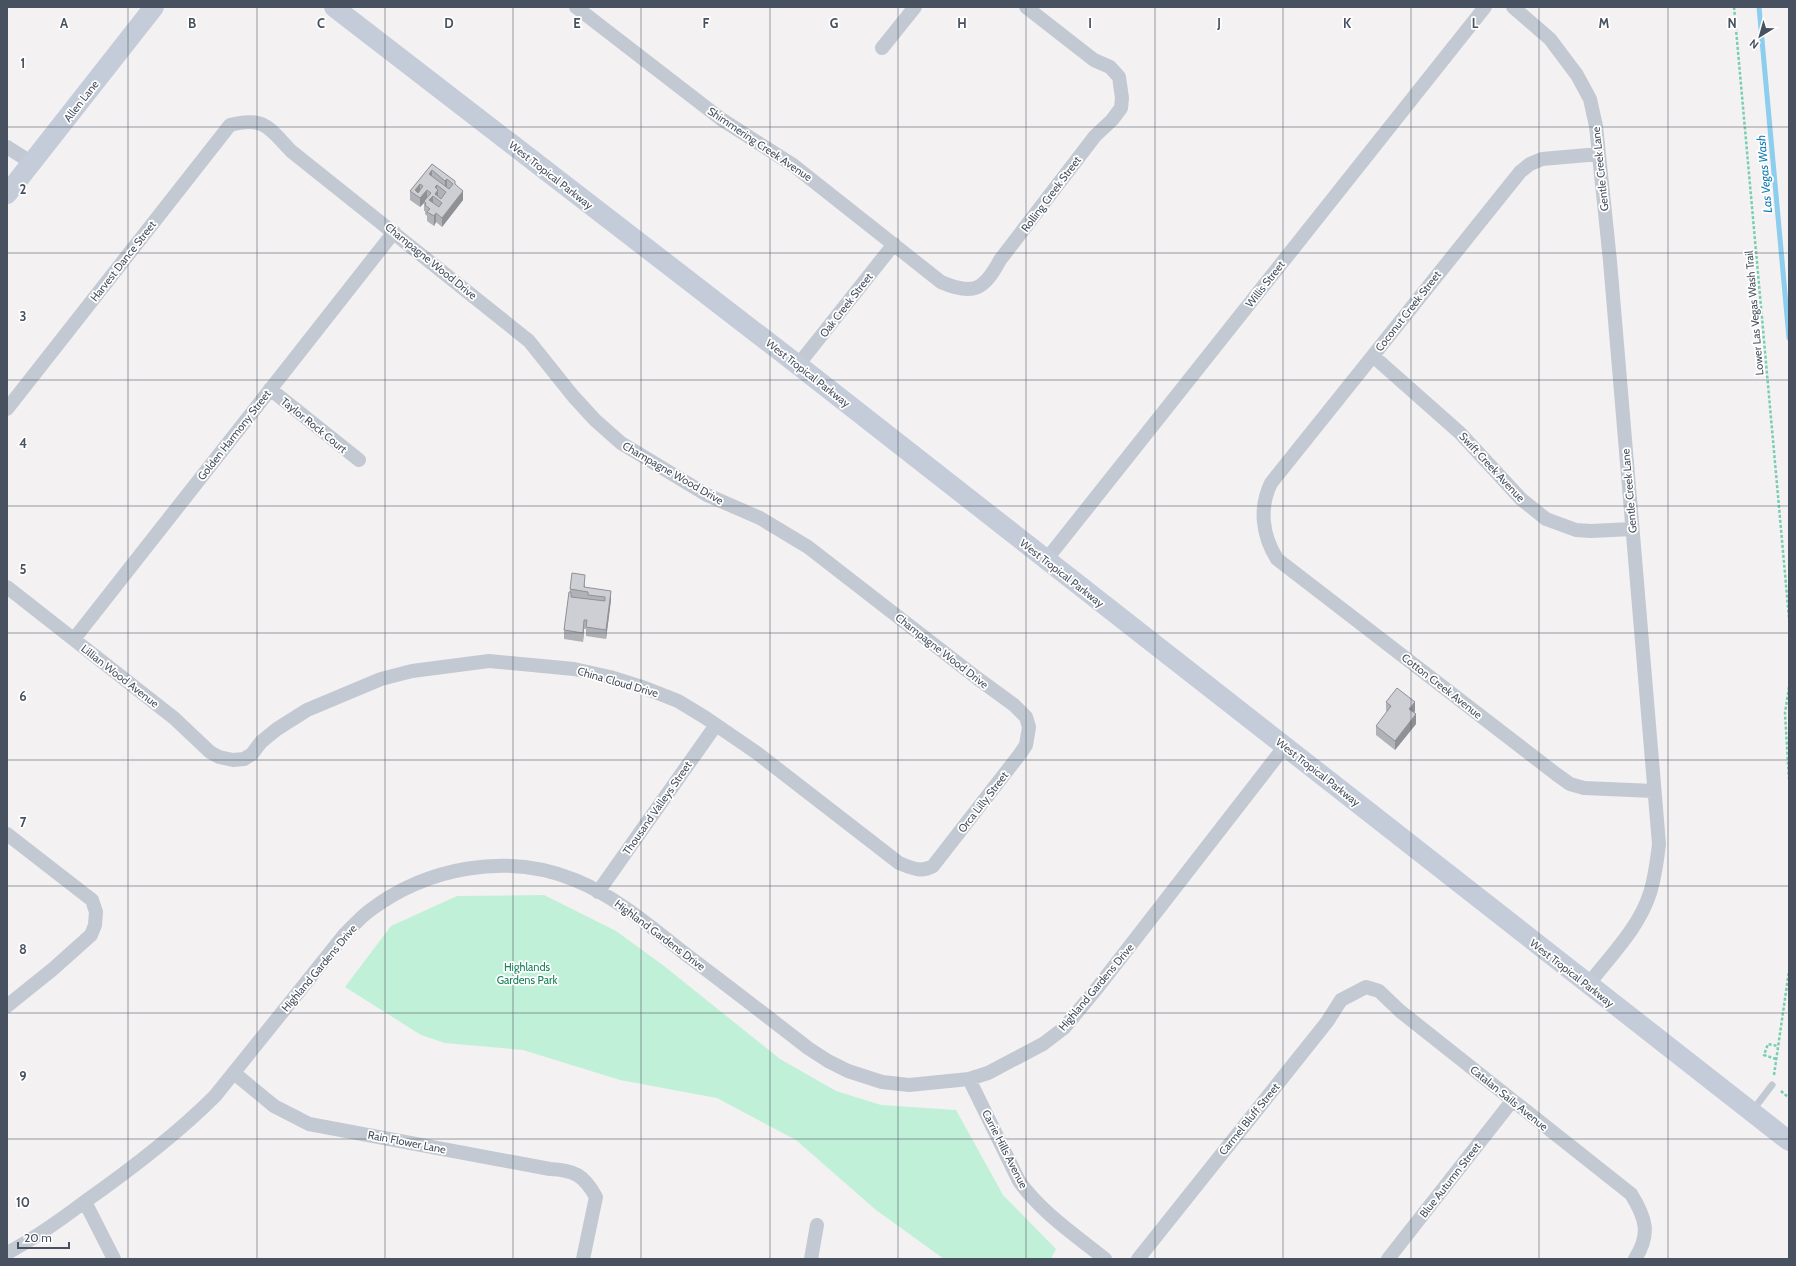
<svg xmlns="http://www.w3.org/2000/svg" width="1796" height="1266" font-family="Cabin,sans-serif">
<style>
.green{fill:#c0f0d8}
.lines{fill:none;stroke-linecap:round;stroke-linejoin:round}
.stream{stroke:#8dcded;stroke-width:5}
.path{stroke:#77cfae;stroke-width:2.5;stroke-dasharray:3 2;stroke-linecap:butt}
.lane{stroke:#c2c9d2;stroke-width:7}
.street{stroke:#c2c9d2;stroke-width:14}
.secondary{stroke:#c4cbd9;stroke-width:20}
.wall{fill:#b0b2b7}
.shaded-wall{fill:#909195}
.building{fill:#cdcfd5;stroke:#909195;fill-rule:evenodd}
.grid{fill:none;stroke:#48515f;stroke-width:1;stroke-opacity:0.55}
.labels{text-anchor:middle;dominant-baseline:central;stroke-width:3.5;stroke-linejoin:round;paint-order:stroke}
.street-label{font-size:11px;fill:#48515f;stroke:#fff}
.park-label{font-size:11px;fill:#17825a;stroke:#fff}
.water-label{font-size:12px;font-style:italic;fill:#0b78af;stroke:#fff}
.grid-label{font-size:13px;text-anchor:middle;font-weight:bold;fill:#48515f;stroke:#fff;stroke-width:3.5;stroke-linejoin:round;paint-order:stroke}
</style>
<rect width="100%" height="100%" fill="#f3f1f1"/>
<path class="green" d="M544,895l72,36 48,35 116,93 56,32 45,14 75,5 47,85 53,54 -5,10h-107l-68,-49 -80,-70 -79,-42 -97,-18 -97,-30 -78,-7 -24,-8 -76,-48 46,-61 66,-30z"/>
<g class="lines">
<path class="stream" d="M1759,7l30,331"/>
<path class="path" d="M1734,7l55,611
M1789,687l-4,26 4,66
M1776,1059l-12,-4 4,-11 10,2
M1774,1075l15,-104
M1781,1091l8,7"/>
<path class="lane" d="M1753,1110l19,-25"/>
<path class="street" d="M576,7l145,112 72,46 148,117c32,14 43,8 59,-22l95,-124 17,-16 9,-12 1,-10 -3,-21 -9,-10 -16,-7 -68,-53
M1513,7l37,32 27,36 13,24 6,27 14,135 49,583c-2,17 -4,33 -9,49 -11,35 -40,63 -62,92
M882,48l33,-41
M7,147l25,16
M1599,154l-57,5 -12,5 -10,8 -249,311c-12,25 -9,52 6,76l279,215 14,10 14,4 70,3
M1373,356l87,77 61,66 25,20 30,11 15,1 41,-2
M798,365l96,-121
M270,389l89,71
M7,409l223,-284c35,-9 39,3 61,26l238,190 44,55 22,24 26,23 86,52 53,23 48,29 169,131 37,27 12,12 3,10 -3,18 -6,9 -87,112c-13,7 -21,2 -34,-3l-142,-110 -51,-35 -28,-17 -33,-13 -35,-11 -36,-8 -85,-8 -77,10 -31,8 -74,31 -30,19 -16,13 -9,12 -8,5 -11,1 -14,-3 -9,-5 -36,-34 -167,-131
M1046,560l439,-553
M74,639l320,-407
M7,834l85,66 4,12 -1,13 -4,10 -38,34 -46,37
M598,892l118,-167
M234,1073l40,33 35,18 241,45c24,1 34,6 46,28l-13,62
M969,1079l50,102c22,31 56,54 86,78
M85,1202l29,57
M7,1253c27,-14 52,-32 76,-50 47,-33 92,-67 132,-107l130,-162c8,-8 16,-17 24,-23 58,-44 138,-59 206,-31 42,17 77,48 113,76 40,30 80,61 120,92l20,13 20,10 34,11 27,3 60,-6 19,-6 55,-29 21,-16 34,-41 187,-241
M811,1259l6,-34
M1138,1259l189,-237 14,-22 25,-13 13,4 21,20 231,183c15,24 20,40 4,65
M1388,1259l124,-158"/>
<path class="secondary" d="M334,7l464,358 991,776
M7,194l147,-187"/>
</g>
<path class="wall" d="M432,164l23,20 8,16 -21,27 -6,-5 -2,4 -7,-5v-5l-2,-2v-3h-1v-8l-4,4 -10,-7v-9z
M585,584v3l26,13 -5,39 -20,-3v-7h-2l-1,13 -19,-3v-9l6,-41z
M1386,702l29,9 -1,2 2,11 -21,26 -19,-15v-9l11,-14 -1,-1z"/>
<path class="shaded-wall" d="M432,170v9l-3,-5z
M447,179v9l-2,2v-9z
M420,184v9l-3,3 -2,-6z
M437,185v7l1,-2v9l-3,-2v-10z
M427,190v9l-3,2v2l-4,4v-9z
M463,191v9l-21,27v-9z
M433,196v9l-4,-5z
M436,213v9l-2,4v-10z
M611,591v9l-5,39v-9z
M584,620v9l-1,13v-9z
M1415,702v9l-6,7v-9z
M1416,714v10l-21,26v-9z"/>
<path class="building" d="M432,164l23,17v3l8,7 -21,27 -6,-5 -2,3 -7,-4 3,-3 -5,-4 1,-2 -2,-2 7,-8 -4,-3 -7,8 -10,-7zM432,170l13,11 2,-2 6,5 -4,5 -20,-15zM420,184l3,2 -5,7 -3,-3zM437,185l9,7 -5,7 -6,-5 3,-4 -3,-3zM433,196l9,7 -3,4 -10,-7z
M572,573l13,2 -1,12 27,4 -5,39 -20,-3 1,-7h-3l-1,13 -19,-3 5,-38h2v5l34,4v-4l-17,-2v-3l-18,-3z
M1397,688l18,14 -6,7 7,5 -21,27 -19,-15 15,-20 -5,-4z"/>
<path class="grid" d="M128,7v1252M257,7v1252M385,7v1252M513,7v1252M641,7v1252M770,7v1252M898,7v1252M1026,7v1252M1155,7v1252M1283,7v1252M1411,7v1252M1539,7v1252M1668,7v1252M7,127h1782M7,253h1782M7,380h1782M7,506h1782M7,633h1782M7,760h1782M7,886h1782M7,1013h1782M7,1139h1782"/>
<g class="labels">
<g class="street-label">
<text transform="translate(81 101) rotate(-52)">Allen Lane</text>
<text transform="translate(760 144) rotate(34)">Shimmering Creek Avenue</text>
<text transform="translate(1600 169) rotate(-96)">Gentle Creek Lane</text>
<text transform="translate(551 175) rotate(38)">West Tropical Parkway</text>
<text transform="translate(1051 194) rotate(-53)">Rolling Creek Street</text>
<text transform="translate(123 261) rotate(-52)">Harvest Dance Street</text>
<text transform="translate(431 261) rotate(39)">Champagne Wood Drive</text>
<text transform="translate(1265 284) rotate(-52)">Willis Street</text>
<text transform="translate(846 305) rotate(-52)">Oak Creek Street</text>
<text transform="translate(1408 311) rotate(-52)">Coconut Creek Street</text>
<text transform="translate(1754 313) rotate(-95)">Lower Las Vegas Wash Trail</text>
<text transform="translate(808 373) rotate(38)">West Tropical Parkway</text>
<text transform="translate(314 425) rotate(39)">Taylor Rock Court</text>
<text transform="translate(234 435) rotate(-52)">Golden Harmony Street</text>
<text transform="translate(1492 467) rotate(47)">Swift Creek Avenue</text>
<text transform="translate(673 473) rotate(30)">Champagne Wood Drive</text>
<text transform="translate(1629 491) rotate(-95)">Gentle Creek Lane</text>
<text transform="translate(1062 573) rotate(38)">West Tropical Parkway</text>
<text transform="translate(942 651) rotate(38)">Champagne Wood Drive</text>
<text transform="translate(120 676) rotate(38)">Lillian Wood Avenue</text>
<text transform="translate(618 682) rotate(16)">China Cloud Drive</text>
<text transform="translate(1442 686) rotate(38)">Cotton Creek Avenue</text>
<text transform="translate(1318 772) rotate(38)">West Tropical Parkway</text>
<text transform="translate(983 802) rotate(-52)">Orca Lilly Street</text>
<text transform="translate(657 808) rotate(-55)">Thousand Valleys Street</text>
<text transform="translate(660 935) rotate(37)">Highland Gardens Drive</text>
<text transform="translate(319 968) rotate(-50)">Highland Gardens Drive</text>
<text transform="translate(1572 973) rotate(38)">West Tropical Parkway</text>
<text transform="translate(1096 987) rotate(-50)">Highland Gardens Drive</text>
<text transform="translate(1509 1098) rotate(39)">Catalan Sails Avenue</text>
<text transform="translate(1249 1119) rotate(-51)">Carmel Bluff Street</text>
<text transform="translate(407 1142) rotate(11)">Rain Flower Lane</text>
<text transform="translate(1005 1149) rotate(63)">Carrie Hills Avenue</text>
<text transform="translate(1450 1180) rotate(-52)">Blue Autumn Street</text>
</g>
<g class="park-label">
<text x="527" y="967">Highlands<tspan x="527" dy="13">Gardens Park</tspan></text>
</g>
<g class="water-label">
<text transform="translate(1764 174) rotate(-95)">Las Vegas Wash</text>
</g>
</g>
<g class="grid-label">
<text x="64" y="28">A</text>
<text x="192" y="28">B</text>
<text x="321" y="28">C</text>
<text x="449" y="28">D</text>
<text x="577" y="28">E</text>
<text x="706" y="28">F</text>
<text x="834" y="28">G</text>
<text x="962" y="28">H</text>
<text x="1090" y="28">I</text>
<text x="1219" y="28">J</text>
<text x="1347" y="28">K</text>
<text x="1475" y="28">L</text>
<text x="1604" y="28">M</text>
<text x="1732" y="28">N</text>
<text x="23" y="68">1</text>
<text x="23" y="194">2</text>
<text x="23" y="321">3</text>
<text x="23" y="448">4</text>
<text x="23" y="574">5</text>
<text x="23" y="701">6</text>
<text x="23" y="827">7</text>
<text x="23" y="954">8</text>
<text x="23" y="1081">9</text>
<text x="23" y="1207">10</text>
</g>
<rect width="1796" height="1266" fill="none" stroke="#48515f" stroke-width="16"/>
<g transform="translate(1760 36) rotate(217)" stroke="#ffffff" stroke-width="3" paint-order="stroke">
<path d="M0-3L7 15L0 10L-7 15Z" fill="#48515f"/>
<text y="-6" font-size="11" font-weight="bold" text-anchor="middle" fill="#48515f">N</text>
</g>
<path d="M18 1242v6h51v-6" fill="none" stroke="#48515f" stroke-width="2"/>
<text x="24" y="1242" font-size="12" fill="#48515f" stroke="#ffffff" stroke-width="3" paint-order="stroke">20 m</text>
</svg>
